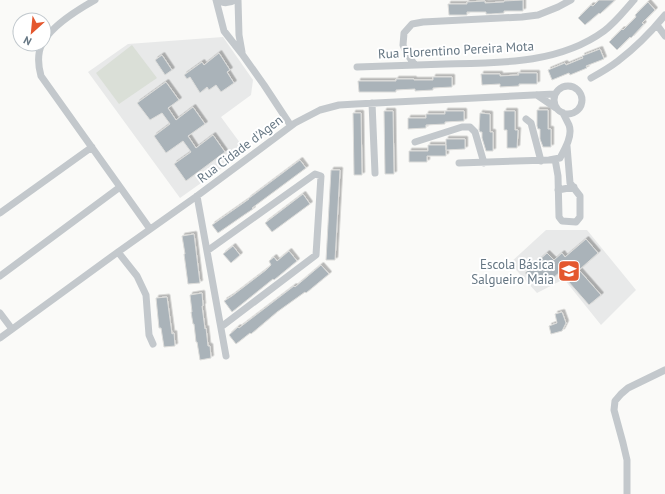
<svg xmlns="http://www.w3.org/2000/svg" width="665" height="494" font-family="'PT Sans',sans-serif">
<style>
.built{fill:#e8e9e9}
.green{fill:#dadfd7}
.building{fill:#aab3b9;stroke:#dcdcda;filter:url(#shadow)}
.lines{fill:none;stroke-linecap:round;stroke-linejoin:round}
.minor{stroke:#c3c8cc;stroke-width:7}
.labels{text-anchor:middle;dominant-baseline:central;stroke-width:4;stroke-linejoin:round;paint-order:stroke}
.street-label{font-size:13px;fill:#657683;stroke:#fff}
.poi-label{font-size:13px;fill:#657683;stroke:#fff;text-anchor:end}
</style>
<defs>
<filter id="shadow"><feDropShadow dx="2.5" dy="-2.5" stdDeviation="0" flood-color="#0004"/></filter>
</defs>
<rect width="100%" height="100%" fill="#fafaf8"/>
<path class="built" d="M223,37l30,43 -2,15 -30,22 25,34 -66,47 -92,-126 40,-28z
M546,230h41l49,60 -35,35 -37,-46 -27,14 -27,-30z"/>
<path class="green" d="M132,45l25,33 -38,26 -23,-31z"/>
<path class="building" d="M523,0v11h-19v2l-13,1h-5v-2h-19v3h-18l-1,-11h19v-2l18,-1v2l19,-1v-1z
M599,0h16l-15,14 -1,-1 -14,12 -7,-7 13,-13 2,1z
M648,2l7,8 -13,13 2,1 -13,14 -1,-1 -13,13 -8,-8 13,-13 1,1 13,-13 -1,-2z
M600,49l4,10 -18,7 1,2 -17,7 -1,-2 -17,7 -4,-10 17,-7 1,2 17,-7 -1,-2z
M219,53l11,17 -3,2 7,11 -13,9 -5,-7 -7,5 -2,-3 -7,6 -10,-16 -3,2 -3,-4 18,-13 2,3z
M162,55l10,15 -7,5 -10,-15z
M518,73h19v11h-18v2l-19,1v-3l-18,1 -1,-11h19v2l19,-1z
M433,77h19v10l-19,1v2l-18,1v-2l-19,1v2h-37l-1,-11h38v-2h18v1h19z
M166,82l13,18 -11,8 8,12 17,-13 12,17 -17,12 8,12 17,-13 12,17 -39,29 -12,-17 17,-12 -8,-11 -17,12 -12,-17 16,-12 -8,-11 -12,7 -13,-17z
M537,110h11v19h3v18h-8l-3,-8v-10h-2l-1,-3z
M384,111h9l1,63h-9z
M445,111h19v10l-19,1v2l-19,1v3l-18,1v-11h18v-4h19z
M504,111h11v19h3l-1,18h-10v-18h-3z
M353,113h8l1,62h-8z
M480,113l10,1v18h3v19h-7l-4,-13v-6h-2l-1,-2z
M446,139h19v10l-19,1z
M428,145h18v11h-19v6h-18v-11h19z
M300,160l6,8 -54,40 1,1 -9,6 -26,18 -6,-8 37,-26h-1z
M331,170h9l-5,90h-9z
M303,194l7,10 -38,28 -7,-9z
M194,234l6,49 -12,1 -4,-30h1l-3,-18z
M586,239l12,14 -19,17 22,25 -12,10 -29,-33 -16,14 -4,-4 -4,4 -11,-13 22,-20 7,7 8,-7 3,4z
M233,246l7,9 -9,8 -8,-9z
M289,251l8,10 -23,19 -1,-1 -41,33 -8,-11 8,-5 34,-26 5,-5 -2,-4 5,-4 3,4z
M321,265l8,9 -23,19 -1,-1 -28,20 -26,22 -1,-1 -14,11 -7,-9 9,-8 1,1 55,-42 1,1z
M202,293l1,13h-1l3,23 1,-1 2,18h2l1,12 -11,2 -3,-18h-1l-2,-18h-1l-2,-12h1l-2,-17z
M167,297l5,37 2,-1 1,13 -11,1 -3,-19h-2l-3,-30z
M562,312l4,11 -4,8 -11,3 -2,-8 8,-3 -2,-9z"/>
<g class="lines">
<path class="minor" d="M216,0l8,31 18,23 22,31 27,41
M219,0c4,4 11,3 16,0
M238,0l1,35 3,17
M657,25l8,11
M44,41c9,-16 35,-32 51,-41
M42,44c-5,10 -4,21 -1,32l109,153
M415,65l-8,-11 -4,-9 1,-12 8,-9 11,-2 99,-5 16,-2 20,-8 13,-7
M357,67c30,-1 59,-2 89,-3 53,-1 113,0 158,-33 11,-8 21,-21 30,-31
M591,78c9,-5 18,-10 27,-17 17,-13 33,-29 47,-46
M554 100a14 14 0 1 1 28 0a14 14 0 1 1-28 0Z
M537,95l19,13
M372,103l3,70
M526,119l5,4 10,38
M415,142l47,-15h8l5,5 9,31
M555,159l3,17 1,41 3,4 14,1 4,-5v-21l-10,-13 -3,-37
M459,163l90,-3 11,-2c5,-9 13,-23 9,-33 -2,-4 -4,-8 -6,-12
M558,190l16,-3
M197,196l29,160
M0,213l92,-66
M207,251l108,-77 6,2 -5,79 -95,72
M118,252l19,24 9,19 3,40 4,9
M0,276l120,-89
M0,313l12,16
M0,338l118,-86 79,-56 98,-73 25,-13 19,-5 17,-1 199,-10
M627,494v-34l-4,-17 -9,-33 1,-9 6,-7 7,-6 37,-18"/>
</g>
<defs>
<g id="school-square" transform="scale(1.15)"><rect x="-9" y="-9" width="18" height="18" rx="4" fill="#e4572e" stroke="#fff"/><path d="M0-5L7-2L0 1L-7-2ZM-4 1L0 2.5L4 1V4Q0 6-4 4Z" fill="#fff"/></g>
</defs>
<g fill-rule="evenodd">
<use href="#school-square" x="569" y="271"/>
</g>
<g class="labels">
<g class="street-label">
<text transform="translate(456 50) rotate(-3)">Rua Florentino Pereira Mota</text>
<text transform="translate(240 149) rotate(-37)">Rua Cidade d'Agen</text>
</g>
<g class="poi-label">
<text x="554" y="264">Escola Básica<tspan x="554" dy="15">Salgueiro Maia</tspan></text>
</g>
</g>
<g transform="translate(32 32) rotate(207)"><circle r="19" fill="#ffffff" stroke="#c1c8cd"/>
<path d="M0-3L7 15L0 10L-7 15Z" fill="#e4572e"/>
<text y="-6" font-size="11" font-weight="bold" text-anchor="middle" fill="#657683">N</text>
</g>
</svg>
